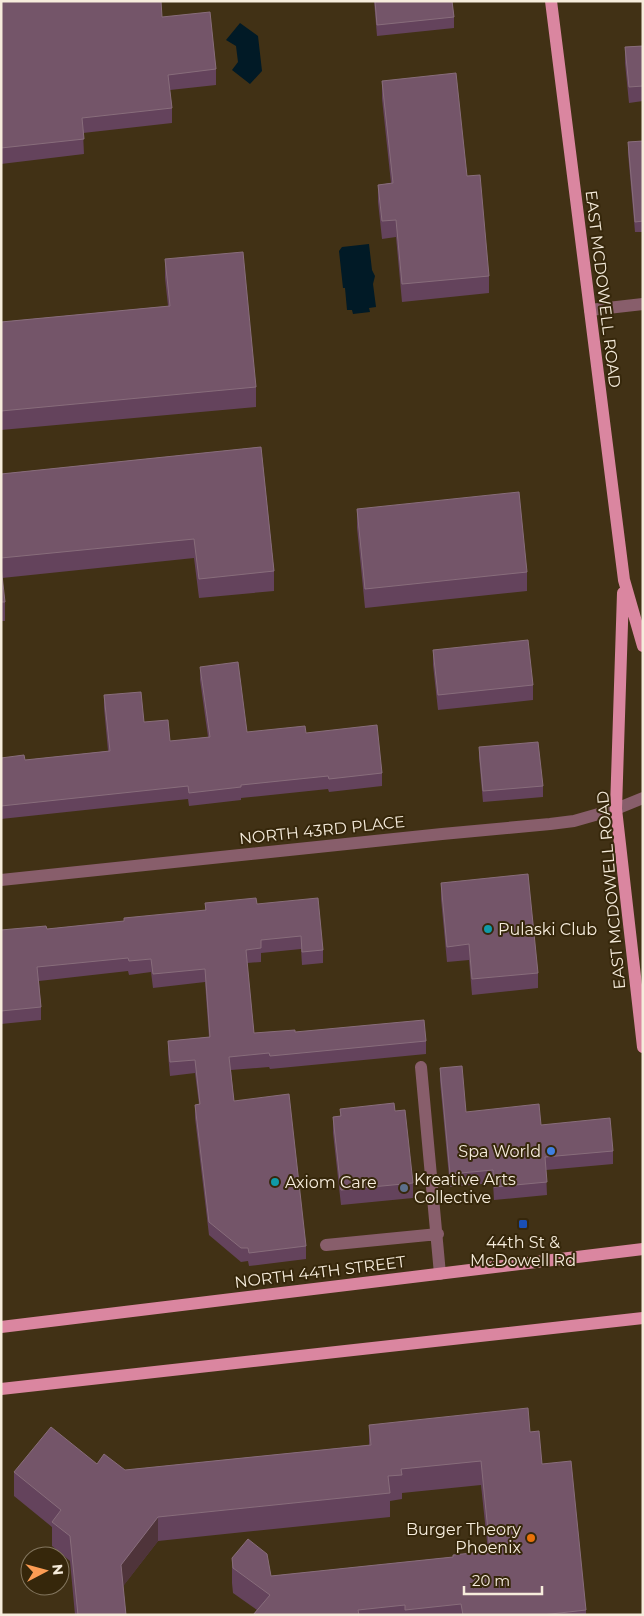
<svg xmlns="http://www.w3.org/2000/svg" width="644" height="1616" font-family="Montserrat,sans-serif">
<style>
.water{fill:#011a26}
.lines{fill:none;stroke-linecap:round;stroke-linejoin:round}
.service{stroke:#885e6b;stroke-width:12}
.minor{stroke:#885e6b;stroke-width:12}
.primary{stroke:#da86a0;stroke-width:12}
.wall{fill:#64435c}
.shaded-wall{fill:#4f343a}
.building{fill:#745569;stroke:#886d7b}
.culture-dot{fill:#0f9aa8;stroke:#36270b;stroke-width:2}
.shop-dot{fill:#3f7fe0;stroke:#36270b;stroke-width:2}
.service-dot{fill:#5c6f8a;stroke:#36270b;stroke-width:2}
.transit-dot{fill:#1a4fb4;stroke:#36270b;stroke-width:2}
.food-dot{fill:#e8710a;stroke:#36270b;stroke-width:2}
.labels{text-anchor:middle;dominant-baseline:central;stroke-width:4;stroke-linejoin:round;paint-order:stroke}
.street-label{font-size:16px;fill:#f6ecdc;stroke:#36270b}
.poi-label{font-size:16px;fill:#f6ecdc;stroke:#36270b;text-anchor:start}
</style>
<rect width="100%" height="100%" fill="#413115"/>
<path class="water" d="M240,23l18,13 4,35 -12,13 -18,-14 6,-8 -2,-16 -10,-6z
M369,244l3,26 3,6 -2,8 3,23 -7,1 1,4 -17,2 -1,-4h-5l-2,-22h-2l-4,-37 3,-4z"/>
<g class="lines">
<path class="service" d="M421,1067l19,207
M326,1245l112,-11"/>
<path class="minor" d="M590,310l53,-6
M1,880l441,-46 108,-10 24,-3 42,-12 27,-11"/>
<path class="primary" d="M551,1l73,579 19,66
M623,593l-7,216 27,238
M1,1327l642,-78
M1,1389l642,-71"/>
</g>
<path class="wall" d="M1,1l161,16 54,52v16l-46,5 2,18v15l-89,10 1,21 -83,10z
M374,1h78l2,16v11l-77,8z
M643,46v55l-14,2 -4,-40v-16z
M382,81l85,95 22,100v17l-87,9 -6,-65 -14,2 -4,-37v-17l13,-2 -9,-84z
M643,141v91h-8l-7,-79v-11z
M165,259l91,128v20l-255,23v-108l167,-16 -3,-28z
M261,447l13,124v20l-75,7 -5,-40 -192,20 3,24v19h-4v-147z
M357,509l170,63v19l-162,17 -8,-80z
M433,650l100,35v15l-95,10 -5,-45z
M200,667l47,65 59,1 76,40v13l-53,6 -1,-3 -87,9v2l-52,6 -1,-7 -187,20v-61l24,2 83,-9 -4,-43v-13l66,46 38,-4 -8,-57z
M479,747l64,39v11l-60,5 -4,-44z
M441,883l97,90v15l-66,7 -3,-35 -22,2 -6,-63z
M205,903l52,1 66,46v13l-21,2 -1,-16 -40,4v9l-14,1 7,70 41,-1 131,9v13l-156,15 -1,-2 -38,3 3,31 72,145v13l-57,7 -1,-5 -7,1 -32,-27 -14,-117v-13l4,-1 -4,-31 -25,3 -2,-22v-13l41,-4 -4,-55 -52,6 -2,-16 -22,3 -1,-4 -89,10 2,26v13l-40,4v-94l46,-1 77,-8 81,-11z
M440,1068l26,44 75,13 72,26v13l-67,6 1,25 -53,5 -1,-17 -43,4 -10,-106z
M340,1109l55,2 18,72v15l-72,7 -8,-72v-16l7,-1z
M369,1425l161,7 12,32 44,146v5h-333l4,-5 -24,-17 -1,-10v-25l39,18 182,-19 35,-6 -7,-66 -79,8v6l-12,2v16l-232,24 -35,45 3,29h-51l-5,-54 -18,-15v-19l-38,-31v-24l83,-8 28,6 244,-25z"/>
<path class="shaded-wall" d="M158,1517v24l-37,48v-24z"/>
<path class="building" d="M1,1h160l1,16 48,-5 6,57 -48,6 4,33 -90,10 2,21 -83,9z
M375,1h77l2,16 -77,8z
M643,46v40l-14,1 -4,-40z
M456,73l11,103 13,-1 9,101 -87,8 -6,-64 -14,1 -4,-36 15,-2 -11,-102z
M643,141v80l-8,1 -7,-80z
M243,252l13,135 -255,24v-89l169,-16 -5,-47z
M261,447l13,124 -75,8 -5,-40 -193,19v-84z
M519,492l8,80 -162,17 -8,-80z
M1,566l4,36h-4z
M528,640l5,45 -95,10 -5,-45z
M238,662l9,70 58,-6 1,7 71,-8 5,48 -53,6 -1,-3 -87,9v2l-52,6 -1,-7 -187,20v-48l23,-3 1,5 85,-9 -6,-56 37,-3 3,30 24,-2 2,21 40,-4 -10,-70z
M538,742l5,44 -60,5 -4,-44z
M528,874l10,99 -66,6 -3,-35 -22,3 -6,-64z
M256,898l1,6 61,-6 5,52 -21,2 -1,-16 -40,4v8l-15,2 8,83 41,-3v2l129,-12 2,21 -156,15 -1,-3 -40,4 5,44 55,-7 17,152 -57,7 -1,-5h-7l-32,-26 -14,-117 5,-1 -5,-44 -25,2 -2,-21 42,-4 -5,-68 -52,5 -2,-15 -22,2 -1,-3 -91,9 4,40 -40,4v-81l45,-4 1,3 77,-8v-3l82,-8 -1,-7z
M462,1066l4,46 73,-8 2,21 69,-7 3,33 -68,6 2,25 -53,5 -1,-17 -43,4 -10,-106z
M394,1103l1,8 10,-1 8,73 -72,7 -8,-73 8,-1 -1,-7z
M528,1408l2,24 9,-1 3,33 29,-3 15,149 -44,5h-79l-2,-11 -56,6v-5l-47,5 1,5h-106l17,-20 -37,-27 -1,-10 16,-19 19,15 4,22 182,-19v-2l37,-4 -9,-90 -80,8 1,6 -14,1 2,17 -232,24 -37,48 5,50h-48l-8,-79 -18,-14 9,-12 -47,-38 37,-45 46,37 7,-10 21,16 246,-25 -2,-20z"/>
<g class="culture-dot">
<circle cx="488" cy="929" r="5"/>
<circle cx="275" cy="1182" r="5"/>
</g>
<circle class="shop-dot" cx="551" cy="1151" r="5"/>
<circle class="service-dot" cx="404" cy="1188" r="5"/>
<rect class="transit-dot" x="518" y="1219" width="10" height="10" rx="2.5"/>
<circle class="food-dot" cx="531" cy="1538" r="5"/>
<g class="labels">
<g class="street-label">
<text transform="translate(603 289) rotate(83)">EAST MCDOWELL ROAD</text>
<text transform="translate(322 830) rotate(-6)">NORTH 43RD PLACE</text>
<text transform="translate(611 890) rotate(-95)">EAST MCDOWELL ROAD</text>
<text transform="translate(320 1272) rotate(-7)">NORTH 44TH STREET</text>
</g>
<g class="poi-label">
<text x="498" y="929">Pulaski Club</text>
<text x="541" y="1151" text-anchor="end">Spa World</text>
<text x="414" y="1179">Kreative Arts<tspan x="414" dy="18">Collective</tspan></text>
<text x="285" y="1182">Axiom Care</text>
<text x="523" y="1242" text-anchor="middle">44th St &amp;<tspan x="523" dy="18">McDowell Rd</tspan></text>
<text x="521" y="1529" text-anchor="end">Burger Theory<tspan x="521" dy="18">Phoenix</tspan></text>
</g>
</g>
<rect width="644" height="1616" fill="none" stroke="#f6ecdc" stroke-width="5"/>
<g transform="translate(45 1571) rotate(84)"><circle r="24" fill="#36270b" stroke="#83765f"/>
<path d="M0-4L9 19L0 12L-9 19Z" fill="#fd9d54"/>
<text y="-8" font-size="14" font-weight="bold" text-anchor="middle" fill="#f6ecdc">N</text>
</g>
<path d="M464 1586v8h78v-8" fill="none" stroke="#f6ecdc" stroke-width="2.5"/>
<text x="472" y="1586" font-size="15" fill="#f6ecdc" stroke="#36270b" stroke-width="4" paint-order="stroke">20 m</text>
</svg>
